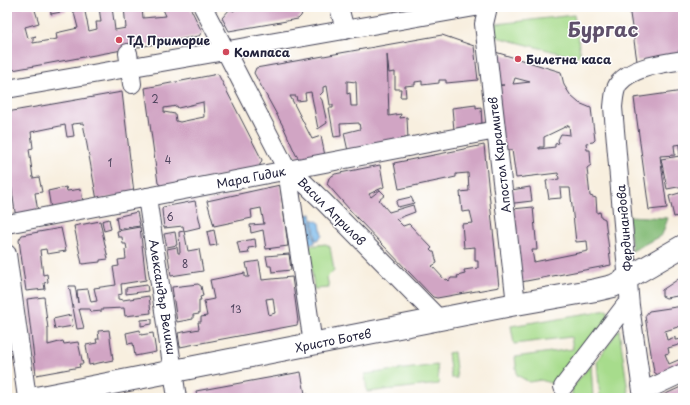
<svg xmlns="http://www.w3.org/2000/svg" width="690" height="405" font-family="'Playpen Sans',sans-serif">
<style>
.green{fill:#a7dc8c;stroke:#647f64}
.forest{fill:#85bc78;stroke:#546f5a}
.water{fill:#74b6e9;stroke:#4b6c92}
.building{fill:#d1a5c4;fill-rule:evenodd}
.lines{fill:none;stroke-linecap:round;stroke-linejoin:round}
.minor-casing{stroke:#424154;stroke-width:20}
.major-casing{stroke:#424154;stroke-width:24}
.minor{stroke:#fff;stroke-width:18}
.major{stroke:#fff;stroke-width:22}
.poi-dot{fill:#d1495b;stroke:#fff;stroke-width:1.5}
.labels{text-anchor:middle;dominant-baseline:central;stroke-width:3;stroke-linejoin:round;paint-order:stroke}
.number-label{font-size:10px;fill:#4e435d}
.poi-label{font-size:12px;font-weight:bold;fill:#22223b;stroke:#fff;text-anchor:start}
.street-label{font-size:12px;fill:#22223b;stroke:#fff}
.town-label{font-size:20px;font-weight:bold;fill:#5f506b;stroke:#fff}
</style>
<rect width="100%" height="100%" fill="#fff"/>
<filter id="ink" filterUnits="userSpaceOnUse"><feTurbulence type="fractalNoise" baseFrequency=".025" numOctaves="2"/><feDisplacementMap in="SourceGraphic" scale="8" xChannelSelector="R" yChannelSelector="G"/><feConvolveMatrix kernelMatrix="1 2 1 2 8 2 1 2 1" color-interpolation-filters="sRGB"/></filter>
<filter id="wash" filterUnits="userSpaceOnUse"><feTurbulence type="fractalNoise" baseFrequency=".012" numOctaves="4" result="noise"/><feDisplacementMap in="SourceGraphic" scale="16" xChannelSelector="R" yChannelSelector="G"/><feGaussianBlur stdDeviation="0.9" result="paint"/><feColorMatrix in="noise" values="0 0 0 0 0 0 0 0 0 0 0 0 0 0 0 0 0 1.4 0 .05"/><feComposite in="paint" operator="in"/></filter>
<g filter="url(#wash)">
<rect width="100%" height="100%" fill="#f8efdf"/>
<path class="green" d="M574,15l6,37 -1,3 -4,2 -86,-22 -1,-10z
M326,244l4,3 4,23 -7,7 2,11 -15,1 -5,-43z
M607,310l1,9 -52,66 -15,-5 -12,2 -12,-7 -2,-18 58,-8 -2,-12 -57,7 -3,-18z
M619,329l10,69h-29l-3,-37z
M454,352l3,26h-6l-3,-25z
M591,364l2,34h-21v-10z
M437,365l2,19 -72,8 -2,-18z"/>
<path class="forest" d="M628,216l40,2 -6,17 -30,16z"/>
<path class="water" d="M311,214l4,29 -6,1 -5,-26 2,-3z
M313,219l7,4 2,13 -6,5z"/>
<g id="blocks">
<path class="building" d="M7,7h27l5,16 -14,4 3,11 8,-2 -3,2v5l24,-4 -1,-6 22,-5 -5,-19 7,-2h4l5,24 8,-2 -1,-7h5l-2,-15h13l3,23 11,-2 -2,-21h18l1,11 23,-2 -4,-9h28l12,25 -3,4 -192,35v-40h4l-4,-15z
M50,7h16v4l-15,3z
M237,7h67l-3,9 -3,3 -69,12 -7,-13 8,-9 4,2z
M346,7h17v1l-16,3z
M629,7h54v47l-46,7z
M442,35l32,11 4,34 -32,3v-3h-7v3l-17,2v-4l-7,1v3l-10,1 1,11h-6l1,-8h-6v-17l-6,1 -2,-19 2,62 12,-2 -1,4 7,-1 1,23 -60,11 -4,-18 16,-4 -1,-6 -19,1 1,12 -7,1 -5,-29h4v-3h-3l-3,-19 -4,1v5l-4,4 3,4 5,23 -9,6 -7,-37 -6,1 1,7 -9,1 -1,-5h-6l22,43 9,-3 4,20 -24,5 -5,-6 -13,-29 -29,-53 2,-5zM347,81l9,1 1,24h-6l-1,-13 -3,1z
M492,51l69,21 3,13 7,11 8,7 12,5 4,32 -2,2 -7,1 1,7h3l1,15 -4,3 3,28 6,2 1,15 3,-1 1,5 4,2 6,46 -90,17 -9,-73 21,-2 4,43h-5l2,12 54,-11 -1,-10 -11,1 -6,-54h-10l1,10 -12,1 -3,-18 13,-2 -1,-6 -42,5 -4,-28 -11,1 -6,-65 9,-1h-9zM515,78l15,4 -17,2zM569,125l1,10 -9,-1 -3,6 1,3 -4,1v3l-16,2v-2h5v-10z
M218,74l44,86 -4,9 -95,18 -5,-4 -13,-95zM203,102l1,15 -24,5 -4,-1 -1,-7 -11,-2v-4l13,-2 1,2z
M683,91v53l-9,1 1,10 -15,1 7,52 -18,2 -15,-112z
M122,92l12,101 -37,7 -14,-77 -11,1 2,12 -7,1 -2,-12 -34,7 2,16 -4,1 4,29 6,-1 3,15 -7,1 3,19 -19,4 -4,-4 -8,-58v-42z
M476,105v3l5,-1 1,18 -28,5 -2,-22z
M484,145l15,142 -62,11 -4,-1 -76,-79 -30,-34 2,-6 6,-4 45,-9 4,22 -15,7 2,3 9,-7 5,5 -6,5 10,12 24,-7 2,7 -19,7 7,7 6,-2 23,24 -2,2 2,2h2l3,11 -5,3 13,14 2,-1 2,2 2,-3h7l-1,-2 8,-2 -1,-4 14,-2v-7h-3v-14l-11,1 -2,-24 11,-1 -3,-12 -8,1 -2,-20 9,-1 -1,-18 -12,1v3l-57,12 -5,-26z
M679,146h4v40l-16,3 -6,-30 19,-3z
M280,185l8,61 -22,3 -3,-19 -12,3 -1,-8 14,-1 -3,-16 -10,2 1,8 -38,8 -7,-25z
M66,187l1,4 14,-2 2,14 -32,6 -3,-18z
M530,187l2,14 -26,3 -1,-13z
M683,192v23l-9,2 -5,-21z
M411,197l3,6 -16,4 -2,-4 2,-3z
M195,201l6,26 -17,4 4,20 11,-2 4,22 -32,5 -4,-27 10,-2 1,6h2l-1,-21 5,-1 -1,-5 -19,2 -2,-18 1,-3z
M137,212l3,14 -22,3 -2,-12z
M109,219l2,10 -7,2 -2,-10z
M100,221l8,38 -8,1v2l-18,2 -8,-38z
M140,227l6,53 -25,4 1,10 -4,1v4l5,1 26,-4 2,17 -26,3 -1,-8 -22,1v2l-11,1 -1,-3h-11l5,19 -7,1 -8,-43h6l3,17 -1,-13 11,-1 3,13 6,-1 -3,-13 22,-3 -3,-18 6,-1 -1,-6 8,-1 -1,-9 2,-1 -1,-5h-3l-1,-7h-4l-1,-6z
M61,228l5,23 -19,3 -1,-5 -6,1 3,25 4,-1 1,8 -4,1 1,6 -19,2 -7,-51 3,-5z
M214,230l3,15 -7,1 -3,-14z
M175,232l2,13 -10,2 -3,-13z
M255,239l1,8 -8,1 1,5 -9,1 -3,-12z
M289,254l2,16 -19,2 -1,-6h-3l-2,-10z
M259,261l3,19 30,-3 6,44 -1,4 -117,22 -2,-14 21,-4 -1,-7h3v-5l6,-1 -3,-15 10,-2 -4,-19 35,-7v4h4l-3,-14zM273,298l2,15 -6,2 -3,-16z
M683,276v19l-17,3 -4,-2v-6z
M198,284l3,2 2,10 -3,1 1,3h-2v14l-6,1v4l-16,3 -5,-35z
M147,285l1,6 -22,3v-6z
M44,297l4,32v16l15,-4 1,3 14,-2 5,22h-4l1,3 -44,8 -9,-76z
M683,306v25l-2,-5 -16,5 2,9 8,-3v3l8,-1v8l-1,-3 -14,4 1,5 -4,1 4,10 14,-6v6l-24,12 -5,-4 -9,-56 4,-5z
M71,315l2,11 -18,3 -2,-10z
M152,319v5l-11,2v-6z
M109,330l4,30 -24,5 -3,-20 11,-2 -1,-4h3l-1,-8z
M140,330l1,5 12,-2 3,19 -21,4 -2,-13 -5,1 -2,-11z
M301,372l4,22h3v4h-24v-2l-12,2h-75l-1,-7z
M683,386v12h-26z"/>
</g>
</g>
<g filter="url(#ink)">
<use href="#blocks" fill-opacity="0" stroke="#424154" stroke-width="1"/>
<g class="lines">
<g class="minor-casing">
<path id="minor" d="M203,7l84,163 12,8 25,24 115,117
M339,7l6,23
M488,7l-4,17 32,280
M128,53l4,31
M7,89l468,-82
M287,170l26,174
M147,197l30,201
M7,224l489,-94
M7,254l20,144
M563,387l62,-81
M642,392l41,-19
M643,398l-13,-92 -17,-199c1,-8 1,-18 6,-24 14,-17 44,-19 64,-23"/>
</g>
<g class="major-casing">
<path id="major" d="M36,398l480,-94 80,-14 17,-4 15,-8 55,-32"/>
</g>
<use href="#minor" class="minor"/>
<use href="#major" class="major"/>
</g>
</g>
<g class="poi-dot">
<circle cx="119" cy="40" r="4"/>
<circle cx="226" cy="52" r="4"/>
<circle cx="518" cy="59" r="4"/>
</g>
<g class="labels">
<g class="number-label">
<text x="155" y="98">2</text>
<text x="168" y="159">4</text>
<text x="110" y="162">1</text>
<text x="170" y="216">6</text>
<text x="185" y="263">8</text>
<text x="236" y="308">13</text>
</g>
<g class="poi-label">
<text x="127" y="40">ТД Приморие</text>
<text x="234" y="52">Компаса</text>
<text x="526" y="59">Билетна каса</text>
</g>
<g class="street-label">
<text transform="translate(499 155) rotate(-97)">Апостол Карамитев</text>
<text transform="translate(251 177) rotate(-11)">Мара Гидик</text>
<text transform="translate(332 211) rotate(45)">Васил Априлов</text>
<text transform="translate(624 228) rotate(-95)">Фердинандова</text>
<text transform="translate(163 297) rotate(81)">Александър Велики</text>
<text transform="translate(333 340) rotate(-11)">Христо Ботев</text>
</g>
<g class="town-label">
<text x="603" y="29">Бургас</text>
</g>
</g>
<rect width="690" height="405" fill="none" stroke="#fff" stroke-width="24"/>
</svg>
